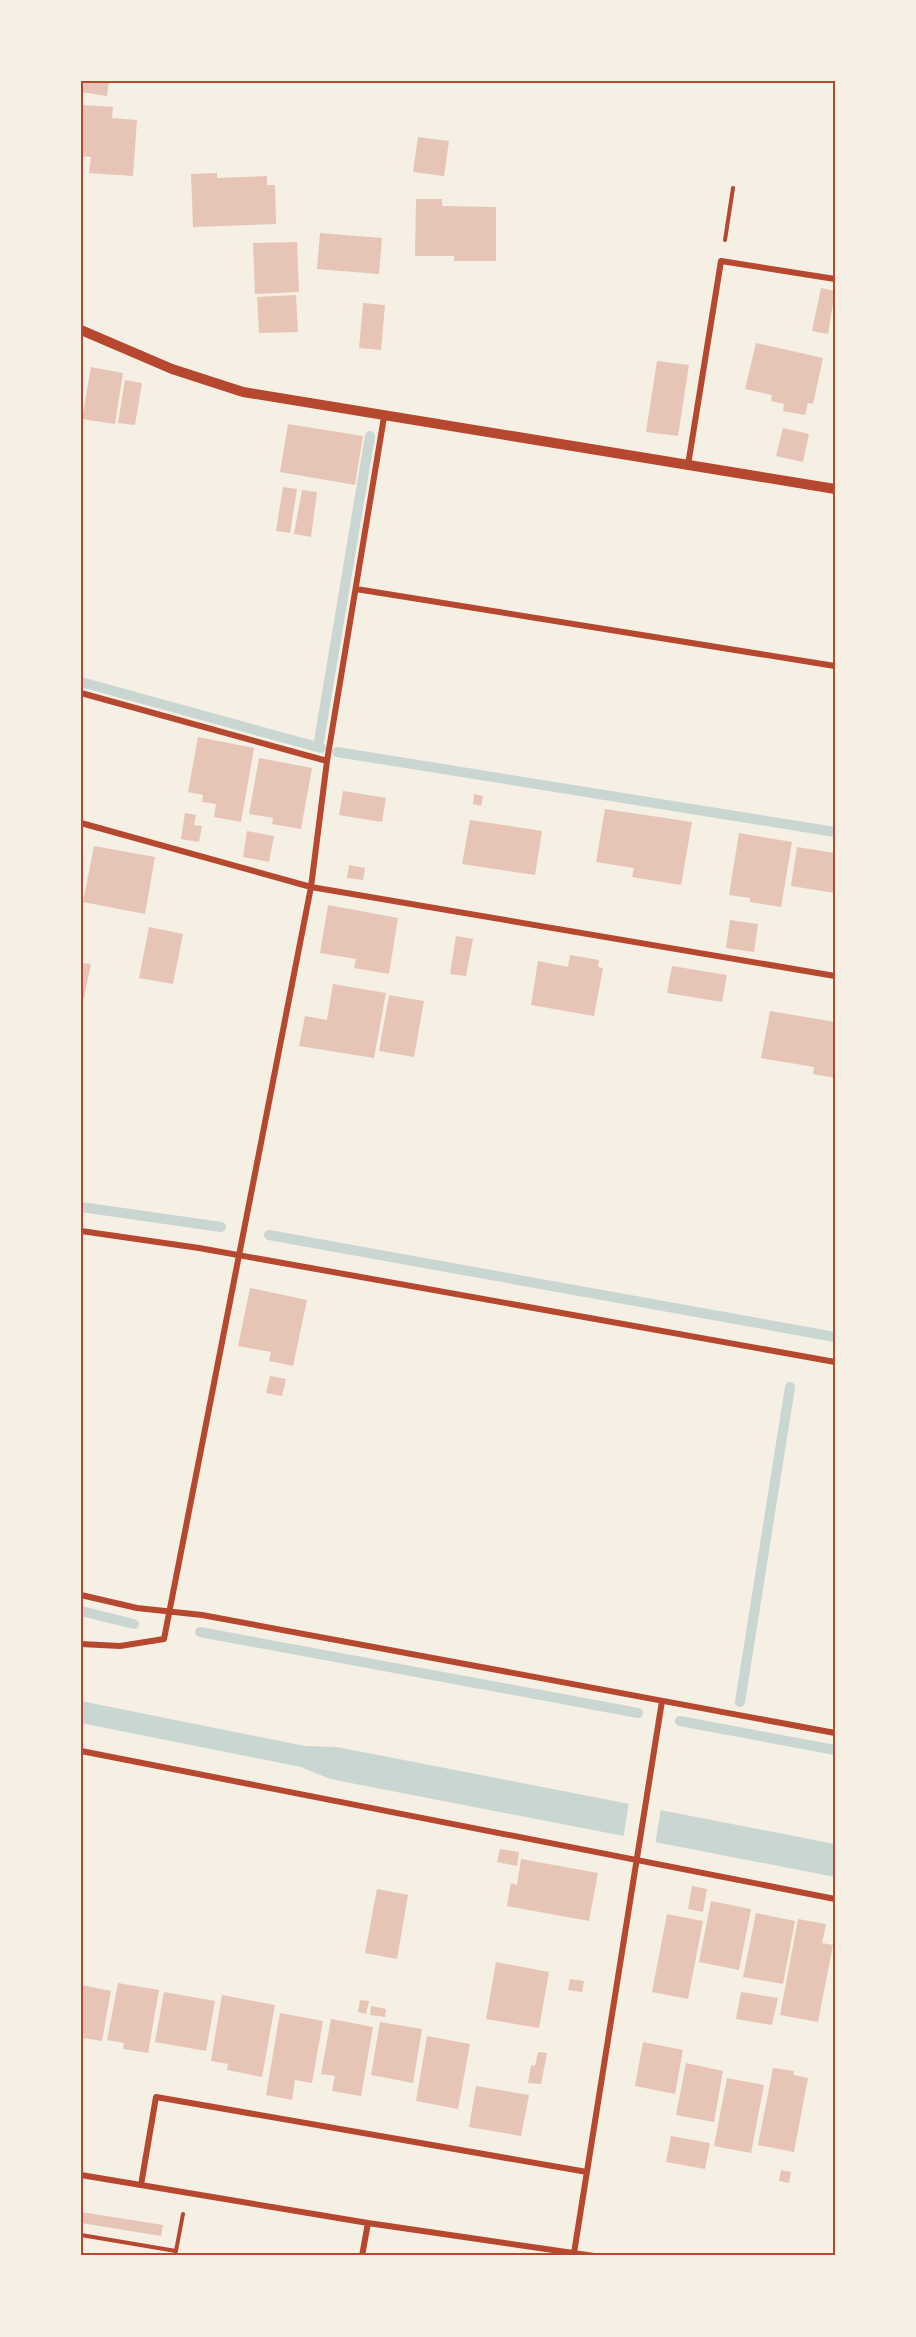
<svg xmlns="http://www.w3.org/2000/svg" width="916" height="2337" font-family="'IBM Plex Sans',sans-serif">
<style>
.water{fill:#c9d6d2}
.pier{fill:#f6efe4}
.lines{fill:none;stroke-linecap:round;stroke-linejoin:round}
.stream{stroke:#c9d6d2;stroke-width:10}
.building{fill:#e6c5b7}
.path{stroke:#b5482f;stroke-width:4}
.minor{stroke:#b5482f;stroke-width:6}
.tertiary{stroke:#b5482f;stroke-width:10}
.neatline{fill:none;stroke:#b5482f;stroke-width:2}
</style>
<rect width="100%" height="100%" fill="#f6efe4"/>
<path class="water" d="M81,1701l224,45 32,1 498,97v33l-505,-98 -29,-12 -220,-44z"/>
<path class="pier" d="M629,1802l32,6 -6,38 -32,-6z"/>
<g class="lines">
<path class="stream" d="M81,682l240,66
M318,747l52,-311
M337,752l498,80
M81,1207l140,20
M269,1235l566,102
M81,1611l53,13
M200,1632l438,81
M740,1702l50,-315
M680,1721l155,29"/>
</g>
<path class="building" d="M81,81h28l-2,15 -26,-4z
M81,105l32,2 -1,11 25,2 -4,56 -44,-3 2,-16 -10,-1z
M418,137l31,4 -5,35 -31,-4z
M217,173v5l50,-2v9h8l1,39 -83,3 -2,-53z
M416,199h26v7l54,1v54h-42v-5h-39z
M320,233l62,5 -3,36 -62,-5z
M297,242l2,50 -44,2 -2,-51z
M821,288l14,3 -7,43 -16,-3z
M296,295l2,37 -39,1 -2,-36z
M363,303l22,2 -4,45 -22,-2z
M756,343l67,15 -10,46 -5,-1 -3,12 -22,-4 1,-7 -13,-3 1,-6 -27,-6z
M657,361l32,4 -11,71 -32,-4z
M91,367l32,6 -8,51 -33,-5z
M125,380l17,3 -7,42 -17,-2z
M288,424l75,12 -8,49 -75,-13z
M783,428l26,6 -6,28 -27,-6z
M283,487l14,2 -7,44 -14,-2z
M302,490l15,2 -6,45 -17,-3z
M198,737l56,11 -13,74 -27,-5 2,-13 -14,-2 1,-7 -15,-3z
M259,758l53,10 -11,61 -29,-5 1,-6 -24,-4z
M343,791l43,7 -4,24 -43,-7z
M474,794l9,2 -2,10 -8,-2z
M605,809l87,13 -11,63 -49,-8 2,-9 -38,-6z
M185,813l11,2 -2,10 8,1 -3,16 -18,-3z
M470,820l72,11 -7,44 -73,-11z
M247,831l27,5 -5,26 -26,-5z
M739,833l53,9 -11,65 -31,-5v-4l-21,-3z
M94,846l61,11 -10,57 -62,-12z
M797,847l38,6v40l-44,-7z
M349,865l16,3 -2,12 -16,-2z
M328,905l70,13 -9,56 -35,-6 2,-9 -36,-6z
M730,920l28,4 -4,28 -28,-4z
M149,927l34,7 -10,50 -34,-6z
M456,936l17,3 -7,37 -16,-2z
M570,955l29,5 -1,7 5,1 -9,48 -63,-11 7,-44 30,6z
M81,963l10,1 -7,34h-3z
M672,966l55,9 -5,27 -55,-9z
M333,984l53,9 -12,65 -75,-12 6,-30 22,4z
M389,995l35,6 -10,56 -35,-6z
M770,1011l65,11v56l-22,-4 1,-7 -53,-9z
M250,1288l57,12 -14,66 -24,-5 2,-9 -33,-6z
M270,1376l16,3 -4,17 -16,-3z
M500,1849l19,3 -2,14 -20,-4z
M521,1859l77,14 -9,48 -82,-15 4,-23 6,2z
M692,1886l15,3 -4,23 -15,-3z
M377,1889l31,6 -11,64 -32,-6z
M711,1901l40,8 -12,61 -40,-8z
M756,1913l39,8 -12,63 -40,-7z
M667,1914l36,7 -15,78 -36,-7z
M798,1919l28,5 -4,19 11,2 -15,77 -38,-7z
M496,1962l53,10 -10,56 -53,-9z
M570,1979l14,2 -2,11 -14,-2z
M118,1983l41,7 -11,63 -25,-4 1,-6 -17,-3z
M81,1985l30,6 -9,50 -19,-3 1,-4 -3,-1z
M164,1992l51,9 -9,50 -51,-9z
M741,1992l37,6 -6,27 -36,-6z
M222,1995l53,10 -13,72 -35,-7 1,-6 -17,-3z
M360,2000l9,1 -3,13 -8,-2z
M371,2006l15,3 -1,8 -15,-2z
M280,2013l43,8 -11,62 -17,-3 -3,20 -26,-5z
M331,2019l42,8 -12,69 -29,-5 3,-15 -14,-2z
M380,2022l42,7 -9,54 -42,-8z
M427,2036l43,8 -12,65 -42,-8z
M643,2042l40,8 -8,44 -40,-8z
M538,2052l9,1 -6,31 -13,-1 3,-18 4,1z
M686,2063l37,8 -9,51 -38,-7z
M773,2068l21,3 -1,4 15,3 -14,74 -36,-7z
M727,2078l37,7 -13,68 -37,-7z
M476,2086l53,9 -8,41 -52,-9z
M671,2136l39,7 -5,26 -39,-7z
M781,2170l10,2 -2,11 -10,-2z
M81,2212l82,13 -2,11 -80,-13z"/>
<g class="lines">
<path class="path" d="M725,240l8,-52
M81,2235l95,16
M175,2256l8,-42"/>
<path class="minor" d="M688,465l33,-204 114,18
M356,589l479,77
M81,693l246,68
M81,823l230,64 524,89
M81,1231l118,17 636,114
M81,1595l56,13 65,7 633,118
M81,1644l39,2 44,-7 147,-752 16,-126 57,-344
M81,1751l754,148
M81,2175l287,48 226,33
M141,2185l15,-88 431,75
M574,2253l88,-552
M362,2256l6,-33"/>
<path class="tertiary" d="M81,330l91,39 71,23 592,97"/>
</g>
<rect width="916" height="2337" fill="none" stroke="#f6efe4" stroke-width="165"/>
<rect x="82" y="82" width="752" height="2172" class="neatline"/>
</svg>
